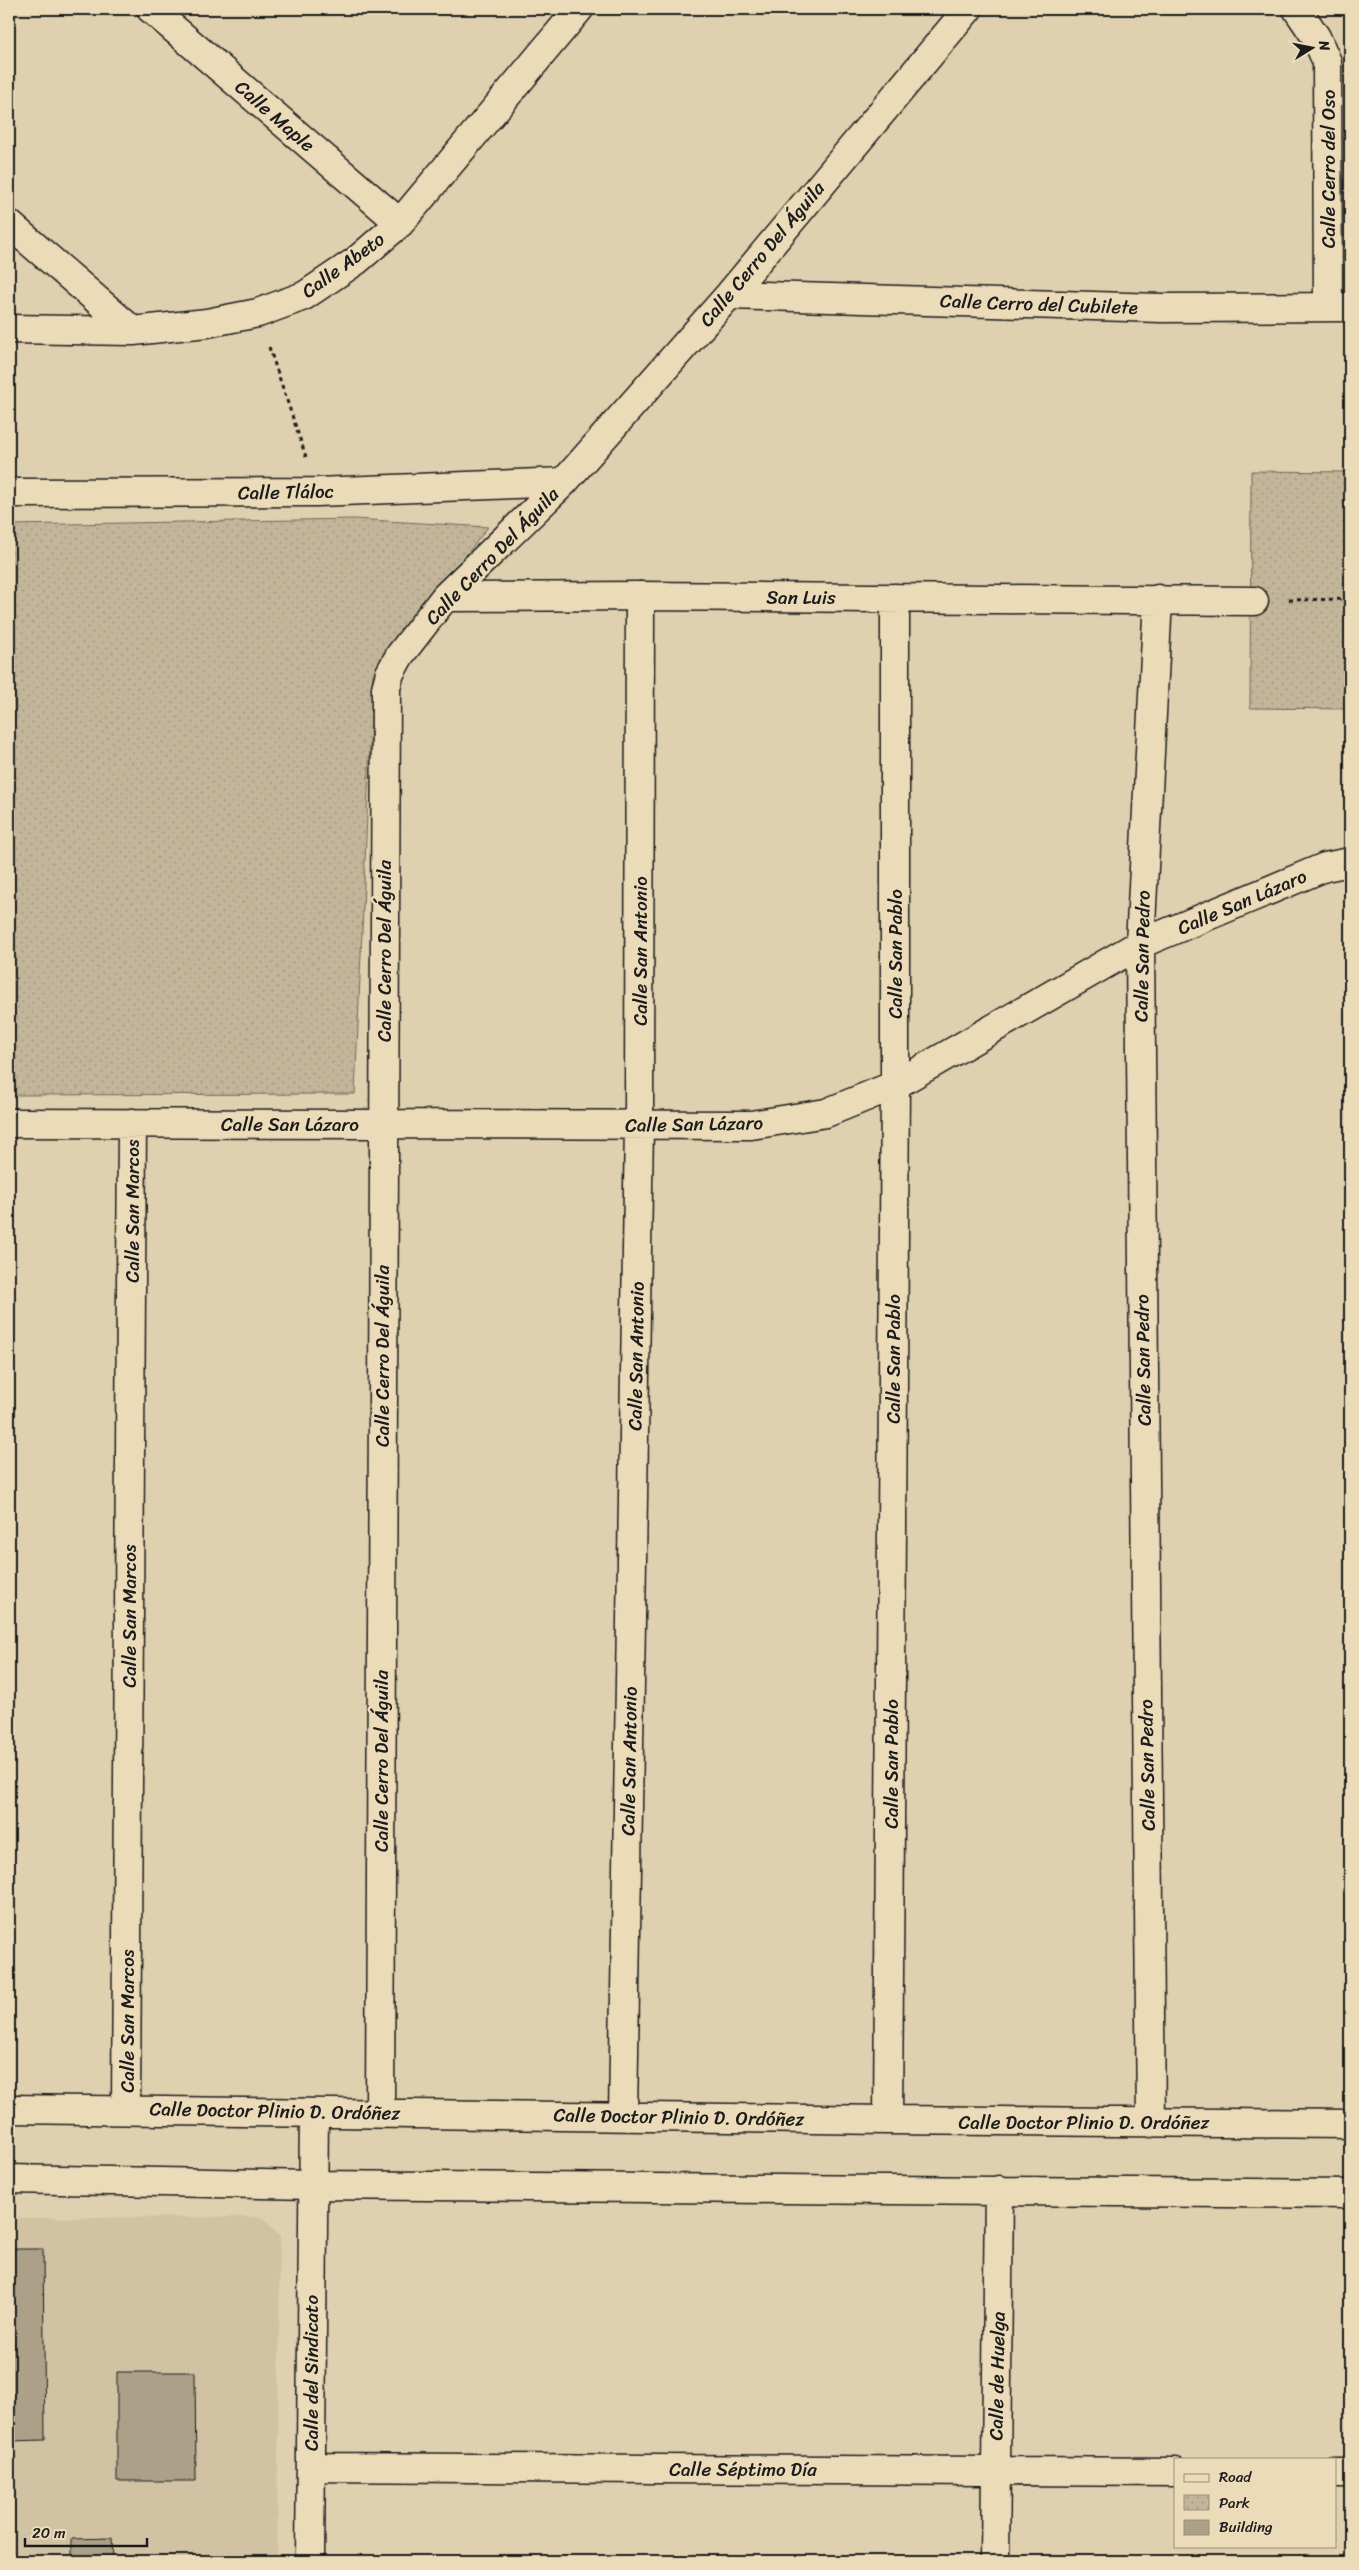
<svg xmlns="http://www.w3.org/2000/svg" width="1359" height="2570" font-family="Sriracha,sans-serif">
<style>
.built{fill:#d0c2a3}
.park{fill:url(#park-dots);stroke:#6f685a}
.building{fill:#aca188;stroke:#1c1c1c}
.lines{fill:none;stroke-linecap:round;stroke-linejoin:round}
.minor-casing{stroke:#1c1c1c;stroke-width:31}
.path{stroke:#1c1c1c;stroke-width:3;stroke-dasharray:4 4;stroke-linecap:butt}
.minor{stroke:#ecdbb8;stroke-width:28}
.labels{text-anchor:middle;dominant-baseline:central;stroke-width:5;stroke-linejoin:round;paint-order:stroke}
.street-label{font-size:19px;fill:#1c1c1c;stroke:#ecdbb8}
</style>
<defs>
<pattern id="park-dots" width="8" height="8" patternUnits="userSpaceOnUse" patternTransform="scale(1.25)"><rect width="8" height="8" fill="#c2b599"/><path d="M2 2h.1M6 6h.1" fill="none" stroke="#a69b83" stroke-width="1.8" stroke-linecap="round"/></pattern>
</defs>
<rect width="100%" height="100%" fill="#dfd0af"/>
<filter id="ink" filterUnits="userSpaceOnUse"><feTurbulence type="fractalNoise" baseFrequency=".02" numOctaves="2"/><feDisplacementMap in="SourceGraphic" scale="10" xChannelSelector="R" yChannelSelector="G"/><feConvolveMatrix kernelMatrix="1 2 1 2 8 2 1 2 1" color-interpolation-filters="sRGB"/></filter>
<g filter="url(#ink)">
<path class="built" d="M262,2217l18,19 -3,325h-268v-343z"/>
<path class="park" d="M1251,471l99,1v237l-100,-1z
M354,519l134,8 -115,148 -18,419 -346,1v-570z"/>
<path class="building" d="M9,2249h34l2,191 -36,1z
M117,2372h78l1,109h-79z
M112,2538l1,23h-41v-22z"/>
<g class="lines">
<g class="minor-casing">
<path id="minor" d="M151,9l249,214
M1297,9l19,28 11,25 1,245
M9,224l124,107
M729,295l432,13 189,-1
M9,329l124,2 74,-8 51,-10 46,-17 52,-35 44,-38 179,-214
M9,493l308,-1 247,-10
M445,597l195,-1 614,5
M9,1123l742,2 75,-12 69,-28 245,-141 185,-77 25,-5
M9,2109l879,11 462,4
M126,2109l6,-986
M380,2112l6,-1424 4,-15 10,-18 45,-58 119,-115 165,-187 239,-286
M623,2116l16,-990 1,-530
M888,2120l7,-1035v-487
M1151,2123l-11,-1179 18,-345
M9,2179l304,6 1037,9
M311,2467l864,5
M1335,2473h15
M310,2561l4,-448
M995,2561l4,-371"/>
</g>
<path class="path" d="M269,347l37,110
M1289,600l61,-1"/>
<use href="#minor" class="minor"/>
</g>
</g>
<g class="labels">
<g class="street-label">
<text transform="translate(275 116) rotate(41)">Calle Maple</text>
<text transform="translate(1328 169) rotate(-90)">Calle Cerro del Oso</text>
<text transform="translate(762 254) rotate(-50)">Calle Cerro Del Águila</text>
<text transform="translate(343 265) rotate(-36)">Calle Abeto</text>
<text transform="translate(1039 304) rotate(2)">Calle Cerro del Cubilete</text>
<text transform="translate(286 492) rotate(-1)">Calle Tláloc</text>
<text transform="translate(492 556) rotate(-46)">Calle Cerro Del Águila</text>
<text x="801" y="597">San Luis</text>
<text transform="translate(1242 902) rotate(-23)">Calle San Lázaro</text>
<text transform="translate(384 951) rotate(-90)">Calle Cerro Del Águila</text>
<text transform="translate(640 951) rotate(-90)">Calle San Antonio</text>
<text transform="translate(895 954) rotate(-90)">Calle San Pablo</text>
<text transform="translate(1142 956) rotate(-89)">Calle San Pedro</text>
<text x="290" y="1124">Calle San Lázaro</text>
<text transform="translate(694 1124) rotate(-1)">Calle San Lázaro</text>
<text transform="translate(132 1211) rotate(-90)">Calle San Marcos</text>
<text transform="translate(382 1356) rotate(-90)">Calle Cerro Del Águila</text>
<text transform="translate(636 1356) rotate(-89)">Calle San Antonio</text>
<text transform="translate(893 1359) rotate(-90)">Calle San Pablo</text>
<text transform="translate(1143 1360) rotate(-91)">Calle San Pedro</text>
<text transform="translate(129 1616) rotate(-90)">Calle San Marcos</text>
<text transform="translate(381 1761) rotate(-90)">Calle Cerro Del Águila</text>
<text transform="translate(629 1761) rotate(-89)">Calle San Antonio</text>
<text transform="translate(891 1764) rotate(-90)">Calle San Pablo</text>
<text transform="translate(1147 1765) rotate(-91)">Calle San Pedro</text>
<text transform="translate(127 2021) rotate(-90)">Calle San Marcos</text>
<text transform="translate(275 2111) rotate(1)">Calle Doctor Plinio D. Ordóñez</text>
<text transform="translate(679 2117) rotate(1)">Calle Doctor Plinio D. Ordóñez</text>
<text x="1084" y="2122">Calle Doctor Plinio D. Ordóñez</text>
<text transform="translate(311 2373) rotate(-90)">Calle del Sindicato</text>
<text transform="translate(997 2376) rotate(-89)">Calle de Huelga</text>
<text x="743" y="2469">Calle Séptimo Día</text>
</g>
</g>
<rect width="1359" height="2570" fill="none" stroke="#ecdbb8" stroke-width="30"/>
<rect x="15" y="15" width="1329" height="2540" fill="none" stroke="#1c1c1c" stroke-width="2" filter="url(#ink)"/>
<rect x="1174" y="2458" width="162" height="90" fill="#ecdbb8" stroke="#998f7a"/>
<rect x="1184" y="2474" width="25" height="8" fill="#ecdbb8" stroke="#998f7a"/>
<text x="1219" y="2482" font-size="15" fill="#1c1c1c">Road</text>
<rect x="1184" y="2495" width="25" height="15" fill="url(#park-dots)" stroke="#998f7a"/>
<text x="1219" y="2508" font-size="15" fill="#1c1c1c">Park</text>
<rect x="1184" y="2520" width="25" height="15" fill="#aca188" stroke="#998f7a"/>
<text x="1219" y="2532" font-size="15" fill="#1c1c1c">Building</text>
<g transform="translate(1312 48) rotate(80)" stroke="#ecdbb8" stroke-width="4" paint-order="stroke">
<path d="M0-4L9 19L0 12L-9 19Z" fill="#1c1c1c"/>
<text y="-8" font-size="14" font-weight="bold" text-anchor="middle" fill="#1c1c1c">N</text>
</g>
<path d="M25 2538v8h122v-8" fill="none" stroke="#1c1c1c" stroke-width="2.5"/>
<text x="32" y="2538" font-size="15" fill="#1c1c1c" stroke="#ecdbb8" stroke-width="4" paint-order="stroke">20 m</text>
</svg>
